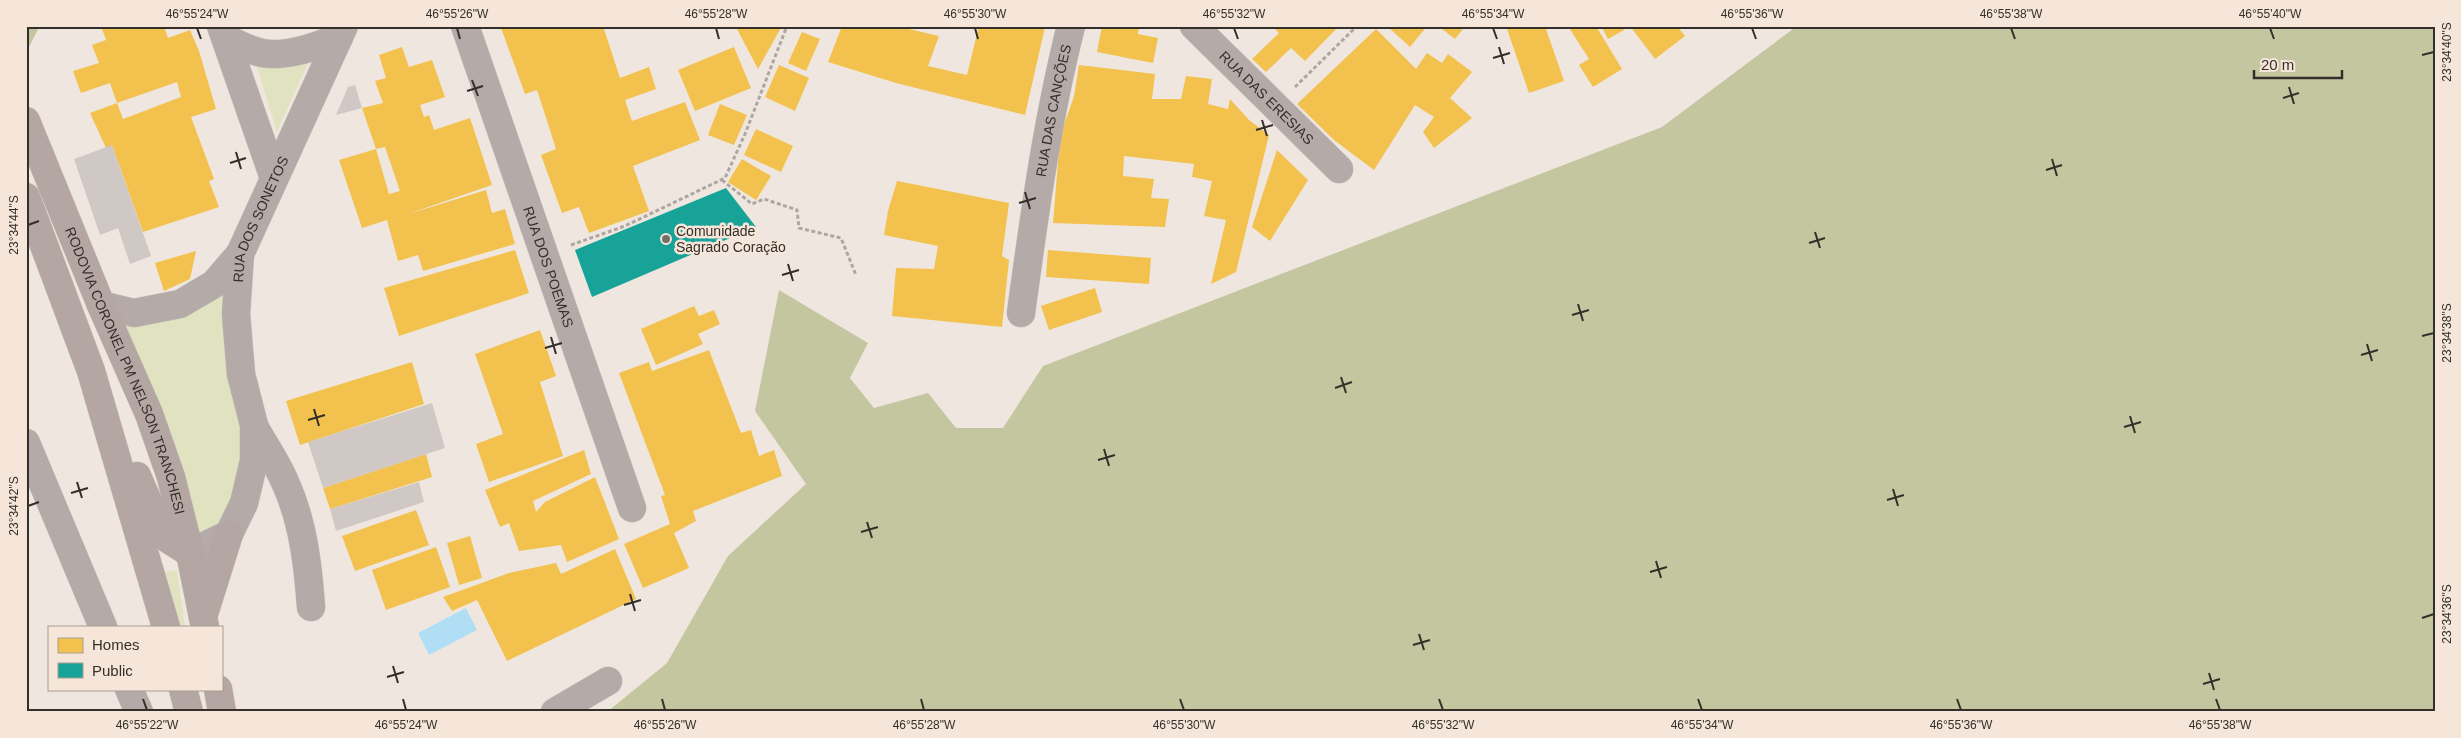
<svg xmlns="http://www.w3.org/2000/svg" width="2461" height="738" font-family="Helvetica,sans-serif">
<style>
.green{fill:#e1e3c0}
.forest{fill:#c4c6a0}
.water{fill:#afdef5}
.homes{fill:#f2c14e}
.public{fill:#17a398}
.building{fill:#d0c8c4}
.lines{fill:none;stroke-linecap:round;stroke-linejoin:round}
.street-casing{stroke:#c8c2bc;stroke-width:29}
.highway-casing{stroke:#c8c2bc;stroke-width:29}
.path{stroke:#aea6a3;stroke-width:3;stroke-dasharray:4 2.5;stroke-linecap:butt}
.street{stroke:#b4aaa8;stroke-width:28}
.highway{stroke:#b3a6a3;stroke-width:28}
.ticks{fill:none;stroke:#342f2a;stroke-width:2}
.poi-dot{fill:#756f69;stroke:#f5e6d9;stroke-width:2}
.labels{text-anchor:middle;dominant-baseline:central;stroke-width:5;stroke-linejoin:round;paint-order:stroke}
.street-label{font-size:14px;fill:#342f2a;stroke:#f5e6d9}
.poi-label{font-size:14px;fill:#342f2a;stroke:#f5e6d9;text-anchor:start}
.neatline{fill:none;stroke:#342f2a;stroke-width:2}
.ticks-label{font-size:12px;text-anchor:middle;fill:#342f2a}
</style>
<rect width="100%" height="100%" fill="#efe7df"/>
<path class="green" d="M309,61l-32,71 -20,-65z
M240,254l4,249 -54,50 -89,-248 79,-1z
M177,570l8,57h-6l-14,-55z"/>
<path class="forest" d="M26,26h11l1,3 -12,24z
M1797,26h638v686h-1828l60,-49 61,-107 78,-72 -51,-73 24,-121 89,53 -18,35 24,30 54,-15 28,35h47l40,-62 619,-239z"/>
<path class="water" d="M466,608l11,22 -48,25 -11,-22z"/>
<path class="homes" d="M101,26h63l4,12 22,-8 9,21 17,58 -25,8 23,62 -5,2 10,26 -76,25 -31,-87 -6,3 -16,-35 27,-10 6,16 58,-22 -4,-15 -60,21 -7,-20 -29,10 -8,-22 26,-8 -7,-18 14,-5z
M504,26h99l17,52 29,-11 7,22 -31,11 7,21 53,-19 15,38 -67,26 16,45 -60,22 -10,-26 -17,6 -21,-58 15,-6 -7,-22 -12,-37 -12,4 -24,-66z
M741,26h41l-24,43 -21,-40z
M842,26h54l43,10 -11,30 39,9 12,-49 66,1 -20,88 -129,-32 -68,-21z
M1102,26h37l-1,8 20,4 -5,25 -56,-11z
M1272,26h67l-34,35 -14,-13 -25,24 -14,-13 27,-26z
M1387,26h40l-17,21z
M1438,26h27l-10,13z
M1506,26h39l19,55 -35,12z
M1568,26h28l26,43 -29,18 -14,-22 10,-6z
M1601,26h21l2,4 -16,9z
M1630,26h47l8,10 -30,23z
M1376,29l40,40 11,-16 15,10 6,-9 24,18 -22,26 22,20 -38,30 -11,-16 11,-15 -19,-12 -41,65 -40,-30 -37,-36z
M802,32l18,7 -14,32 -18,-8z
M402,47l7,20 23,-7 13,37 -25,8 4,12 5,-2 5,15 36,-12 22,67 -87,30 81,-25 6,23 13,-4 10,35 -92,27 -5,-16 -20,6 -11,-41 -25,8 -23,-68 37,-11 13,45 11,-3 -15,-44 -9,2 -14,-41 21,-5 -8,-22 11,-3 -7,-23z
M734,47l17,41 -56,23 -17,-41z
M779,65l30,13 -14,33 -30,-14z
M1079,65l76,9 -3,25h29l5,-23 26,3 -4,25 20,5 2,-10 19,21 20,15 -33,137 -25,12 15,-64 -22,-4 8,-35 -20,-4 2,-13 -70,-8 -1,20 31,3 -3,19 18,1 -4,28 -112,-4 6,-73 3,-19 12,-35z
M720,104l27,11 -13,30 -26,-10z
M756,129l37,17 -12,26 -37,-17z
M1277,150l31,30 -38,61 -18,-14z
M742,159l29,17 -15,24 -28,-18z
M897,181l112,22 -7,53 7,4 -7,67 -110,-11 4,-48 38,1 4,-23 -54,-11 4,-24z
M515,250l14,43 -130,43 -15,-48z
M1048,250l103,8 -2,26 -103,-7z
M196,251l-6,28 -26,12 -9,-28z
M1095,288l7,24 -53,18 -8,-24z
M694,306l5,10 15,-6 6,14 -22,10 5,10 -47,21 -15,-36z
M540,330l16,46 -16,6 23,74 -74,26 -13,-38 27,-10 -28,-80z
M709,350l32,83 10,-3 8,26 15,-6 8,26 -89,35 3,10 -22,12 15,35 -46,20 -19,-44 46,-20 -9,-28 4,-1 -46,-122 30,-11 3,9z
M412,362l12,42 -124,41 -14,-44z
M584,450l7,24 -58,27 3,11 9,-10 50,-25 24,62 -52,23 -6,-17 -42,6 -10,-28 -9,4 -15,-37z
M426,454l6,23 -102,32 -7,-21z
M416,510l13,35 -74,26 -13,-35z
M470,536l12,42 -23,7 -12,-42z
M436,547l14,40 -64,23 -14,-40z
M615,549l21,50 -129,62 -30,-61 -25,11 -9,-14 66,-24 47,-10 5,11z"/>
<path class="public" d="M726,188l30,39 -164,70 -17,-47z"/>
<path class="building" d="M355,85l7,23 -26,7 12,-28z
M112,145l39,111 -21,8 -12,-36 -18,7 -26,-76z
M432,403l13,45 -122,40 -15,-46z
M419,482l5,20 -88,29 -6,-22z"/>
<g class="lines">
<g class="street-casing">
<g id="street">
<path d="M221,26l53,152"/>
<path id="s1" d="M465,26l167,482"/>
<path id="s2" d="M1194,26l145,143"/>
<path d="M226,38c9,5 19,10 29,13 24,9 61,-4 84,-14"/>
<path d="M101,305l33,8 46,-9 34,-20 26,-30"/>
<path id="s3" d="M1021,313c13,-96 26,-192 50,-287"/>
<path d="M255,428c10,18 22,35 30,54 18,39 23,83 26,125"/>
<path d="M26,443l77,184"/>
<path id="s4" d="M190,553l39,-19 15,-31 10,-42v-36l-13,-51 -5,-60 4,-60 104,-228"/>
<path d="M129,689l10,23"/>
<path d="M555,712l53,-31"/>
</g>
</g>
<g class="highway-casing">
<g id="highway">
<path id="s5" d="M26,121l75,184 48,109 22,63 19,76 15,74"/>
<path d="M26,197l65,174 75,256"/>
<path d="M137,476l23,53 8,10 22,14"/>
<path d="M203,617l26,-83"/>
<path d="M183,689l6,23"/>
<path d="M218,689l4,23"/>
</g>
</g>
<path class="path" d="M1295,87l62,-61
M722,180l30,24 12,-5 33,11 2,18 42,10 15,37
M571,245l54,-19 100,-48 20,-44 42,-108"/>
<use href="#street" class="street"/>
<use href="#highway" class="highway"/>
</g>
<path class="ticks" d="M197,28l4,11M457,28l3,11M716,28l3,11M975,28l3,11M1234,28l4,11M1493,28l4,11M1752,28l4,11M2011,28l4,11M2270,28l4,11M1499,47l5,17M2422,55l12,-3M1493,58l17,-5M472,80l6,16M2289,87l5,17M467,91l16,-5M2283,98l16,-5M1262,120l5,16M1256,130l17,-5M236,152l5,17M2052,159l5,17M230,163l16,-5M2046,170l16,-5M1025,192l5,17M1019,203l17,-5M28,225l11,-4M1815,232l5,16M1809,243l16,-5M788,264l5,17M782,275l17,-5M1578,304l5,17M1572,315l17,-5M2422,336l12,-3M551,337l5,17M2367,344l5,17M545,348l17,-5M2361,355l17,-5M1341,377l5,16M1335,388l17,-6M314,409l5,17M2130,416l5,17M308,420l17,-5M2124,427l17,-5M1104,449l5,17M1098,460l17,-5M77,482l5,16M1893,489l5,17M71,493l17,-5M1887,500l17,-5M28,506l11,-4M867,522l5,16M861,532l17,-5M1656,561l5,17M1650,572l17,-5M630,594l5,17M624,605l17,-5M2422,618l12,-4M1419,634l5,16M1413,645l17,-5M393,666l5,17M2209,673l5,17M387,677l17,-5M2203,684l17,-5M143,699l4,11M403,699l3,11M662,699l3,11M921,699l3,11M1180,699l4,11M1439,699l4,11M1698,699l4,11M1957,699l4,11M2216,699l4,11"/>
<circle class="poi-dot" cx="666" cy="239" r="5"/>
<g class="labels">
<g class="street-label">
<text stroke="none"><textPath href="#s2" startOffset="102">RUA DAS ERESIAS</textPath></text>
<text stroke="none"><textPath href="#s3" startOffset="205">RUA DAS CANÇÕES</textPath></text>
<text stroke="none"><textPath href="#s4" startOffset="369">RUA DOS SONETOS</textPath></text>
<text stroke="none"><textPath href="#s1" startOffset="255">RUA DOS POEMAS</textPath></text>
<text stroke="none"><textPath href="#s5" startOffset="269">RODOVIA CORONEL PM NELSON TRANCHESI</textPath></text>
</g>
<g class="poi-label">
<text x="676" y="231">Comunidade<tspan x="676" dy="16">Sagrado Coração</tspan></text>
</g>
</g>
<rect width="2461" height="738" fill="none" stroke="#f5e6d9" stroke-width="55"/>
<rect x="48" y="626" width="175" height="65" fill="#f5e6d9" stroke="#a89d93"/>
<rect x="58" y="638" width="25" height="15" fill="#f2c14e" stroke="#a89d93"/>
<text x="92" y="650" font-size="15" fill="#342f2a">Homes</text>
<rect x="58" y="663" width="25" height="15" fill="#17a398" stroke="#a89d93"/>
<text x="92" y="676" font-size="15" fill="#342f2a">Public</text>
<path d="M2254 70v8h88v-8" fill="none" stroke="#342f2a" stroke-width="2.5"/>
<text x="2261" y="70" font-size="15" fill="#342f2a" stroke="#f5e6d9" stroke-width="4" paint-order="stroke">20 m</text>
<rect x="28" y="28" width="2406" height="682" class="neatline"/>
<g class="ticks-label">
<text x="197" y="18">46°55'24"W</text>
<text x="457" y="18">46°55'26"W</text>
<text x="716" y="18">46°55'28"W</text>
<text x="975" y="18">46°55'30"W</text>
<text x="1234" y="18">46°55'32"W</text>
<text x="1493" y="18">46°55'34"W</text>
<text x="1752" y="18">46°55'36"W</text>
<text x="2011" y="18">46°55'38"W</text>
<text x="2270" y="18">46°55'40"W</text>
<text transform="translate(2447 52) rotate(-90)" y="4">23°34'40"S</text>
<text transform="translate(14 225) rotate(-90)" y="4">23°34'44"S</text>
<text transform="translate(2447 333) rotate(-90)" y="4">23°34'38"S</text>
<text transform="translate(14 506) rotate(-90)" y="4">23°34'42"S</text>
<text transform="translate(2447 614) rotate(-90)" y="4">23°34'36"S</text>
<text x="147" y="729">46°55'22"W</text>
<text x="406" y="729">46°55'24"W</text>
<text x="665" y="729">46°55'26"W</text>
<text x="924" y="729">46°55'28"W</text>
<text x="1184" y="729">46°55'30"W</text>
<text x="1443" y="729">46°55'32"W</text>
<text x="1702" y="729">46°55'34"W</text>
<text x="1961" y="729">46°55'36"W</text>
<text x="2220" y="729">46°55'38"W</text>
</g>
</svg>
